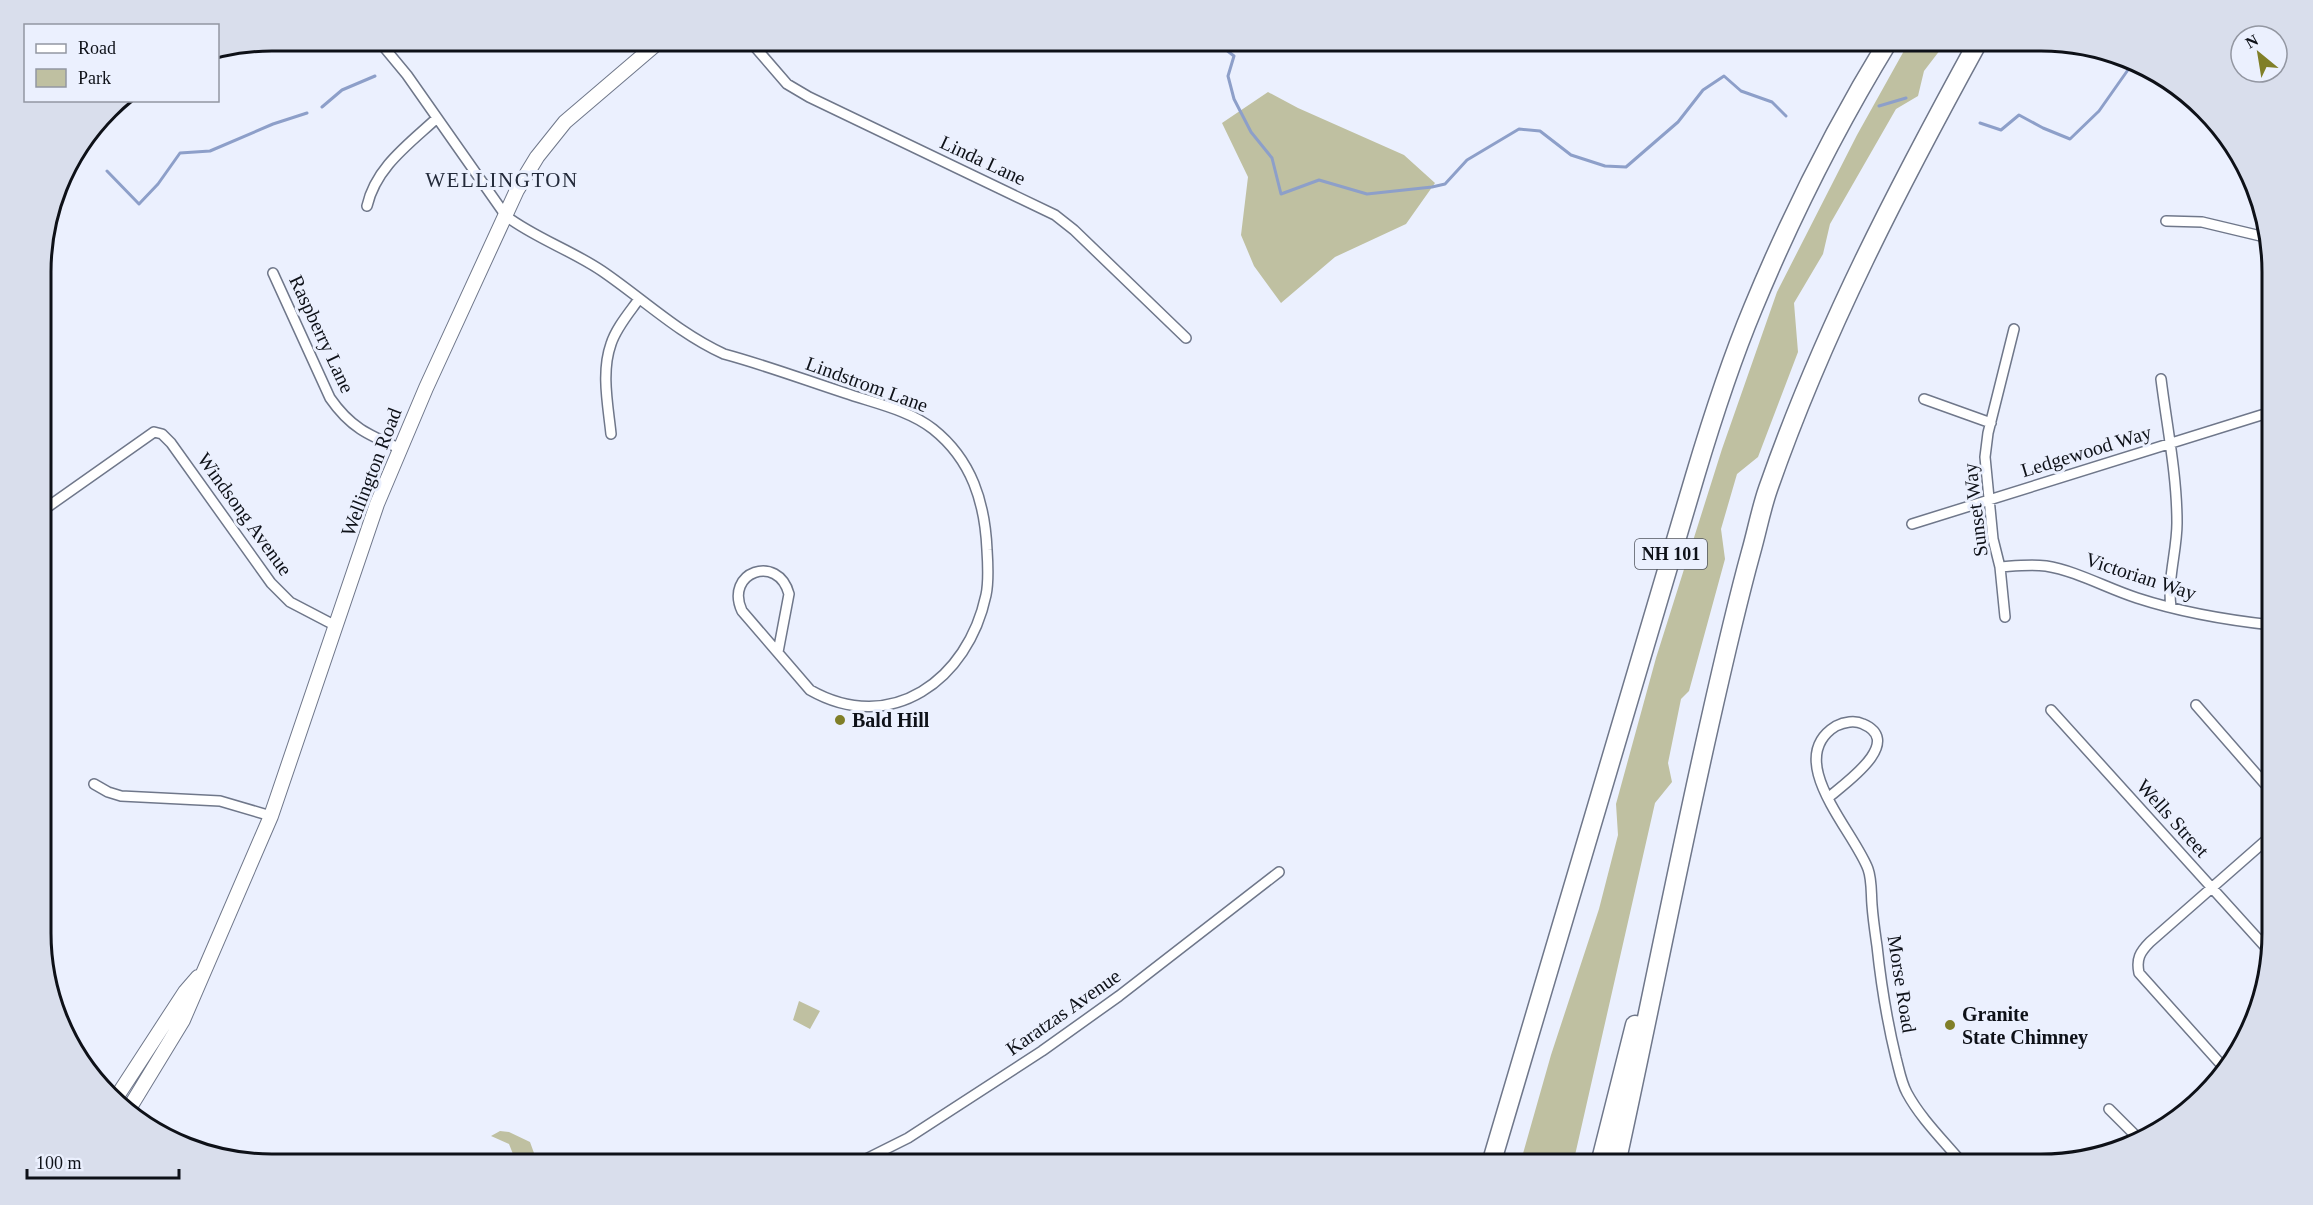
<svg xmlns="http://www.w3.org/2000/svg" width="2313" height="1205" font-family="Georgia,serif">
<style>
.green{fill:#bfc0a1}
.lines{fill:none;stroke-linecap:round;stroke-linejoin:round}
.stream{stroke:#8d9fc9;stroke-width:3}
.minor-casing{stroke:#6f778a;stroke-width:12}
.secondary-casing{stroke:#6f778a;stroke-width:16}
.motorway-casing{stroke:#6f778a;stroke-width:21}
.minor{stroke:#fff;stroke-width:9}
.secondary{stroke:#fff;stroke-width:14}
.motorway{stroke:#fff;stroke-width:18}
.poi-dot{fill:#807f28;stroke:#ebf0fe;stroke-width:2}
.labels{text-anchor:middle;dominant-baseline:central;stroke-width:6;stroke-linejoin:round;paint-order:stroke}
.shield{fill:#ebf0fe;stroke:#50545d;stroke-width:1.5}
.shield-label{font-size:18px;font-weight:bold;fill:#0e1118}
.street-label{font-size:20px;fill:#0e1118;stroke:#ebf0fe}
.poi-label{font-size:20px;font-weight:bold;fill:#0e1118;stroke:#ebf0fe;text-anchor:start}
.neighbourhood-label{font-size:21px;letter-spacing:1.5px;fill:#232a3a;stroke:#ebf0fe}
.rim{fill:none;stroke:#0e1118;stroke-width:3}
</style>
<rect width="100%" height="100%" fill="#ebf0fe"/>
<path class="green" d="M1910,40l37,1 -23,30 -6,25 -22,13 -66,115 -7,30 -29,49 4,49 -40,105 -21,17 -16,55 4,30 -36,132 -8,8 -13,64 4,19 -17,21 -82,361h-53l31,-109 48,-146 19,-74 -2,-31 40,-146 66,-209 55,-157 80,-157z
M1268,92l30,16 106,47 31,28 -29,41 -71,33 -54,46 -27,-37 -13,-31 7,-58 -26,-54z
M799,1001l21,10 -10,18 -17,-9z
M500,1131l9,1 21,10 8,22h-21l-8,-20 -18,-8z"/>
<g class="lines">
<path class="stream" d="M1194,40l3,3 28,6 9,7 -6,20 6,23 17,33 21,26 9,36 38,-14 48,14 65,-7 13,-3 22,-24 52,-31 21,2 31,24 34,11 21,1 52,-45 25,-32 21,-14 17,15 31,11 14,14
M413,49l7,-9
M1879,106l27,-8
M322,107l20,-17 33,-14
M1980,123l21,7 18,-15 24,13 27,11 29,-28 31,-44 7,-4
M107,171l32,33 19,-20 22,-31 30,-2 63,-27 34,-11"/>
<g class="minor-casing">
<path id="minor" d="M378,40l29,35 99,141c29,22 65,34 96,55 41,28 76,62 122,83 41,11 81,26 121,39 29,10 64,17 88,36 39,31 52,74 54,121 1,15 2,31 -1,45 -18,85 -95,141 -176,95l-68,-79c-18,-39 36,-58 47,-17l-11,58
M749,40l38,44 22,13 246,118 19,15 112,108
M367,206c9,-39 42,-62 70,-88
M2166,221l36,1 67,16
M273,273l57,125c20,29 38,37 69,50
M2161,379c6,48 16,96 16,144 0,28 -10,57 -6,84
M1924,399l67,24
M611,434c-3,-29 -10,-62 0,-90 5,-16 18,-31 28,-45
M42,511l112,-79 8,2 9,9 100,140 19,19 46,24
M1912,524l359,-112
M2000,567c15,-1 30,-3 46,-1 31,5 60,22 91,32 43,14 89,22 135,27
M2005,617l-5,-50 -7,-28 -8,-82 3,-24 26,-104
M2196,705l76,87
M2051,710l218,241
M94,784l14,8 13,4 99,5 51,15
M1829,797c15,-13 76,-55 34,-73 -8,-4 -19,-2 -27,2 -54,33 18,105 32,143 4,11 3,24 4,36 1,14 3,27 5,41 4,38 10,75 19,112 3,11 5,24 11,35 14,26 37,48 56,71
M2226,1070l-87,-97c-3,-14 1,-21 11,-31l122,-107
M2109,1109l31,31
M1679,1162l2,2
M856,1164l52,-26 134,-87 77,-55 160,-124"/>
</g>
<g class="secondary-casing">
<path id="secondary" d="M114,1101l71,-109 13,-15
M127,1112l56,-92 88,-204 106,-312 49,-116 91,-198 20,-33 28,-35 96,-82"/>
</g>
<g class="motorway-casing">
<path id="motorway" d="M1491,1164l204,-688c17,-57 35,-113 58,-168 38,-92 84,-183 136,-268
M1600,1164l35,-139
M1616,1164c32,-146 60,-292 93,-438 13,-58 26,-116 42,-174 6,-21 10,-43 17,-63 55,-158 131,-303 211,-449"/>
</g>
<use href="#minor" class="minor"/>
<use href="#secondary" class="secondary"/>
<use href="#motorway" class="motorway"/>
</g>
<g class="poi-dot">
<circle cx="840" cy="720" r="6"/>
<circle cx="1950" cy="1025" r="6"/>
</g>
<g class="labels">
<rect class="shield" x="1635" y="539" width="72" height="30" rx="4.5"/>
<g class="shield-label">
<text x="1671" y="554">NH 101</text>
</g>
<g class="street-label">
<text transform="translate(983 160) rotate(25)">Linda Lane</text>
<text transform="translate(322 334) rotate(65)">Raspberry Lane</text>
<text transform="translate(867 384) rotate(20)">Lindstrom Lane</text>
<text transform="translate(2086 451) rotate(-17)">Ledgewood Way</text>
<text transform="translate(371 472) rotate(-69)">Wellington Road</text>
<text transform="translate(1975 510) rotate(-97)">Sunset Way</text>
<text transform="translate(245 514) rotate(54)">Windsong Avenue</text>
<text transform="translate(2141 576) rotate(18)">Victorian Way</text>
<text transform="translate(2173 818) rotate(48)">Wells Street</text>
<text transform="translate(1902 984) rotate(81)">Morse Road</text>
<text transform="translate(1063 1012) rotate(-35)">Karatzas Avenue</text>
</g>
<g class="poi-label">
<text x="852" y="720">Bald Hill</text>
<text x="1962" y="1014">Granite<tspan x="1962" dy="23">State Chimney</tspan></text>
</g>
<g class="neighbourhood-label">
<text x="502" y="180">WELLINGTON</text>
</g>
</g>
<path d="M0 0H2313V1205H0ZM272 51H2041A221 221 0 0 1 2262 272V933A221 221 0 0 1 2041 1154H272A221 221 0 0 1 51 933V272A221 221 0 0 1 272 51Z" fill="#d9deec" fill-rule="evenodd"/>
<path class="rim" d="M272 51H2041A221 221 0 0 1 2262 272V933A221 221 0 0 1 2041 1154H272A221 221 0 0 1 51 933V272A221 221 0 0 1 272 51Z"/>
<rect x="24" y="24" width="195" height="78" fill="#ebf0fe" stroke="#9397a2" stroke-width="1.5"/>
<rect x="36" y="44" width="30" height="9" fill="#ffffff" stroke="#9397a2" stroke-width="1.5"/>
<text x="78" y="54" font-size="18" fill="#0e1118">Road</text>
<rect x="36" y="69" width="30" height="18" fill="#bfc0a1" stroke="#9397a2" stroke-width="1.5"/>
<text x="78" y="84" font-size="18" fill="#0e1118">Park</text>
<g transform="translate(2259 54) rotate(330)"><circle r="28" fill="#ebf0fe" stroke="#9397a2" stroke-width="1.5"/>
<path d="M0-4.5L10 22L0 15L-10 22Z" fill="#807f28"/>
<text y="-9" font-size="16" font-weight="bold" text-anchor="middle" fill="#0e1118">N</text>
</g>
<path d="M27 1169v9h152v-9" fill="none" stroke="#0e1118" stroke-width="3"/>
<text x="36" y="1169" font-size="18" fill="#0e1118" stroke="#ebf0fe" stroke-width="4.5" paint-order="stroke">100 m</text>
</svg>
